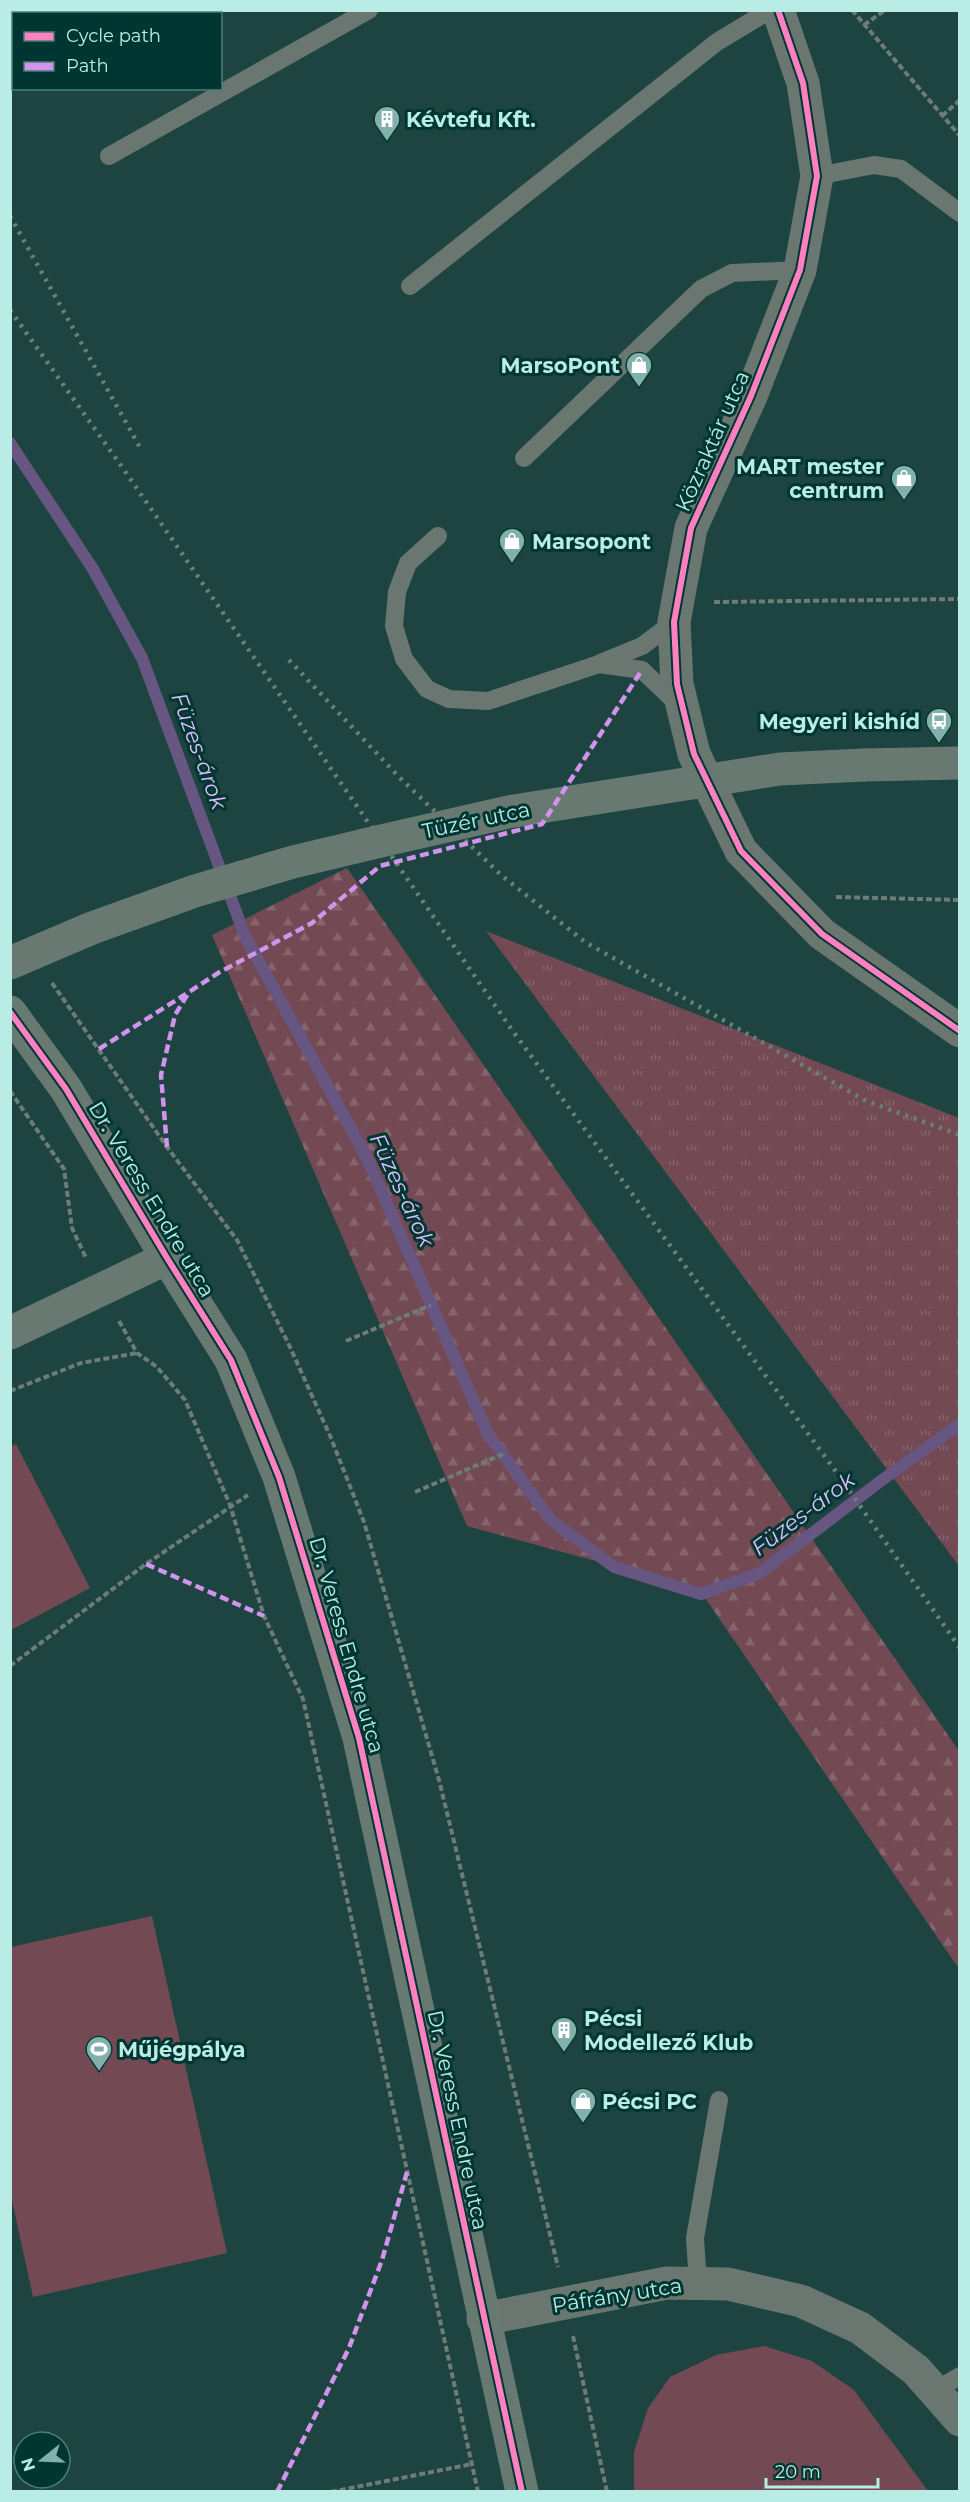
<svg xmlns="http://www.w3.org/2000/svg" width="970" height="2502" font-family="Montserrat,sans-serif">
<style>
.grass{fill:url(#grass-tufts)}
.forest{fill:url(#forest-firs)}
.park{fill:#734a54}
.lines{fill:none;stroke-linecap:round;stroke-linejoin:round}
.stream{stroke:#685682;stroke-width:12}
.path{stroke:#6d7c76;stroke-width:4;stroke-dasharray:6 3;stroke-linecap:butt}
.lane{stroke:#6a7770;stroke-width:18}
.street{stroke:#6a7770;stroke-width:33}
.secondary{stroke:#687971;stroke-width:33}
.rail{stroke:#6a807a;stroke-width:4.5;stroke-dasharray:3 6;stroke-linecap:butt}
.secondary-bridge{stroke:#687971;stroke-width:33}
.quiet{stroke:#d193ec;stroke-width:4.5;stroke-dasharray:9 4.5;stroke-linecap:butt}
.cycleway-casing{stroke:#003632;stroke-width:10}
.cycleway{stroke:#ff80c0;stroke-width:6}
.labels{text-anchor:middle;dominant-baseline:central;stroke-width:6;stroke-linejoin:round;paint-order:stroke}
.poi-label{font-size:21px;font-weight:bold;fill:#b8ece5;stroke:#003632;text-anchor:start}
.street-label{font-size:21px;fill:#b8ece5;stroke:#003632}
.water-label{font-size:22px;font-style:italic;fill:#dcbffc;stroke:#003632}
</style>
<defs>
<pattern id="grass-tufts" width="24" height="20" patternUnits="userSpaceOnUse" patternTransform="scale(1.5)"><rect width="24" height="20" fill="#734a54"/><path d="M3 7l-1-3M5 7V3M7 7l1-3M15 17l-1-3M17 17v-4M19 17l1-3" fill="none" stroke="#85646c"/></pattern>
<pattern id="forest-firs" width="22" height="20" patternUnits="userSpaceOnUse" patternTransform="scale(1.5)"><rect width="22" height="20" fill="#734a54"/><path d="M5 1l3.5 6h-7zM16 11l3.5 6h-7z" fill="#85646c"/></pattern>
</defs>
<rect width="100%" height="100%" fill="#1d4440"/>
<path class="grass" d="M486,931l473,187v448z"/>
<path class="forest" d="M347,868l612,883v218l-260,-380 -232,-63 -255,-591z"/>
<path class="park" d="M16,1444l74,144 -79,42 -1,-183z
M152,1916l75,337 -194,44 -22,-101v-249z
M764,2346l48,15 42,29 74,101h-294v-39l14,-44 22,-31 46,-22z"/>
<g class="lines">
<path class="stream" d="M10,443l83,126 49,89 103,278 122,222 121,276 63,86 63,47 87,27 59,-21 122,-93 78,-56"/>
<path class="path" d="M852,10l108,126
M864,25l21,-15
M942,116l18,-16
M714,602l246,-3
M836,897l124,3
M52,983l115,164 70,93 53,107 41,91 33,84 75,258 119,487
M10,1091l54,78 8,59 14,30
M119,1321l18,32 20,14 28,33 45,105 34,111 39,83 175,793
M346,1341l85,-36
M10,1391l71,-28 56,-10
M415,1492l88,-38
M10,1666l136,-102 102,-69
M573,2336l34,156
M331,2492l141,-28"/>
<path class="lane" d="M109,156l260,-146
M817,176l57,-11 27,4 59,44
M410,286l307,-244 53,-32
M524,458l177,-169 31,-16 68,-3
M438,536l-30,27 -11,29 -3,34 10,33 23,30 22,10 39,2 111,-37 43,6 37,35
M600,663l42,-17 32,-24
M698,2284l-3,-46 24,-138
M934,2391l26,-15"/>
<path class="street" d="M778,10l25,73 14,93 -17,94 -49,126 -60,132 -17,94 3,62 17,70 47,97 81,83 138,97
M483,2319l184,-36 61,1 73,17 59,27 56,42 44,50"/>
<path class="secondary" d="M864,765l96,-2
M10,1012l56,77 101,169 64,102 48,117 80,261 163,754
M10,1333l157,-75"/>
<path class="rail" d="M10,216l132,235
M10,310l112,157 390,563 322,439 126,179
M289,660l109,116 70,67 33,32 84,67 281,159 94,34"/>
<path class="secondary-bridge" d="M10,963l82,-35 103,-37 98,-29 88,-21 127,-29 272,-43 84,-4"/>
<path class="quiet" d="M99,1049l87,-55
M167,1147l-6,-72 14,-60 14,-23 29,-19 94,-50 68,-57 162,-42 100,-154
M146,1564l118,52
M277,2492l72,-144 33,-88 25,-88"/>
<g class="cycleway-casing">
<path id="cycleway" d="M778,10l25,73 14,93 -17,94 -49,126 -60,132 -17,94 3,62 17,70 47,97 81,83 138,97
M10,1012l56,77 101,169 64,102 48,117 80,261 163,754"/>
</g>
<use href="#cycleway" class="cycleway"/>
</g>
<defs>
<g id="building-pin" transform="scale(1.35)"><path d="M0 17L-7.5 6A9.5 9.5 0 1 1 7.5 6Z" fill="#82b1ab" stroke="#003632"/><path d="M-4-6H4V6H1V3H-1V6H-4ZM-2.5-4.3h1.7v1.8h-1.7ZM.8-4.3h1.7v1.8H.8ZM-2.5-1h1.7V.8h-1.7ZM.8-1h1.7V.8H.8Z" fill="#fff"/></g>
<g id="shop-pin" transform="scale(1.35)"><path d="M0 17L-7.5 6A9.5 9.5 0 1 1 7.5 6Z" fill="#82b1ab" stroke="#003632"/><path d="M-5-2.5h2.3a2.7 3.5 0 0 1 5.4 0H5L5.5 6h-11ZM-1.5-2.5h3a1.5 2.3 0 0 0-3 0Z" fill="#fff"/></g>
<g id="bus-pin" transform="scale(1.35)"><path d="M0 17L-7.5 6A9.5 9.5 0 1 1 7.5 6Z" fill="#82b1ab" stroke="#003632"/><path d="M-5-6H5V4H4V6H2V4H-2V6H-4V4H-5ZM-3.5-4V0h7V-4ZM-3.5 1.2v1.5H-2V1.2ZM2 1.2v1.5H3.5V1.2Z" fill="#fff"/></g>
<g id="stadium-pin" transform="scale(1.35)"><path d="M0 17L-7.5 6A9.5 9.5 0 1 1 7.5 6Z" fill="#82b1ab" stroke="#003632"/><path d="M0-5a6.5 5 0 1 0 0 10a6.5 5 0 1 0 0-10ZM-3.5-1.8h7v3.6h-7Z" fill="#fff"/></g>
</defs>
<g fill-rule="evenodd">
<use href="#building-pin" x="387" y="119"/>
<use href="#shop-pin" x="639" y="365"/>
<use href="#shop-pin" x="904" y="478"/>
<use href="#shop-pin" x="512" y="541"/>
<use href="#bus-pin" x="939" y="721"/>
<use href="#building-pin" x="564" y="2030"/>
<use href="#stadium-pin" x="99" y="2049"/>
<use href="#shop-pin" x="583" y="2101"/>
</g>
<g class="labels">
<g class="poi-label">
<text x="406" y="119">Kévtefu Kft.</text>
<text x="620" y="365" text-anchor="end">MarsoPont</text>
<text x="884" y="466" text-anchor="end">MART mester<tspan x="884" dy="24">centrum</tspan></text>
<text x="532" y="541">Marsopont</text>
<text x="920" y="721" text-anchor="end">Megyeri kishíd</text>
<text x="584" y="2018">Pécsi<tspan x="584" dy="24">Modellező Klub</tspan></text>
<text x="118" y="2049">Műjégpálya</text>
<text x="602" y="2101">Pécsi PC</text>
</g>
<g class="street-label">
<text transform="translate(712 441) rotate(-66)">Közraktár utca</text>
<text transform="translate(476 820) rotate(-12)">Tüzér utca</text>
<text transform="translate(152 1199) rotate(59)">Dr. Veress Endre utca</text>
<text transform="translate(347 1645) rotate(74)">Dr. Veress Endre utca</text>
<text transform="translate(458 2120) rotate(78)">Dr. Veress Endre utca</text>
<text transform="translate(617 2295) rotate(-9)">Páfrány utca</text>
</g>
<g class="water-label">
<text transform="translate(199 751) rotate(70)">Füzes-árok</text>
<text transform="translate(402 1190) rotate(65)">Füzes-árok</text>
<text transform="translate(803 1514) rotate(-37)">Füzes-árok</text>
</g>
</g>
<rect width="970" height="2502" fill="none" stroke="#b8ece5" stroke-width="24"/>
<rect x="12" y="12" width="210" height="78" fill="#003632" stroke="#4a7f7a" stroke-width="1.5"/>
<rect x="24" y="32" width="30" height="9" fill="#ff80c0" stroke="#4a7f7a" stroke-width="1.5"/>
<text x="66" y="42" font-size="18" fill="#b8ece5">Cycle path</text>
<rect x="24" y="62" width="30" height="9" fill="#d193ec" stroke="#4a7f7a" stroke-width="1.5"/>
<text x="66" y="72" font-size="18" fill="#b8ece5">Path</text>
<g transform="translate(42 2460) rotate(252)"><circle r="28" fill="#003632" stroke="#4a7f7a" stroke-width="1.5"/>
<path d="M0-4.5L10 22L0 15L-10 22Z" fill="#82b1ab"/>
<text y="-9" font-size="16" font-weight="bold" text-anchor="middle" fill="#b8ece5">N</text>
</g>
<path d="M766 2478v9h112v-9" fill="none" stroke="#b8ece5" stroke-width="3"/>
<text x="775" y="2478" font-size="18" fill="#b8ece5" stroke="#003632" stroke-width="4.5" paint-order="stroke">20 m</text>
</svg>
